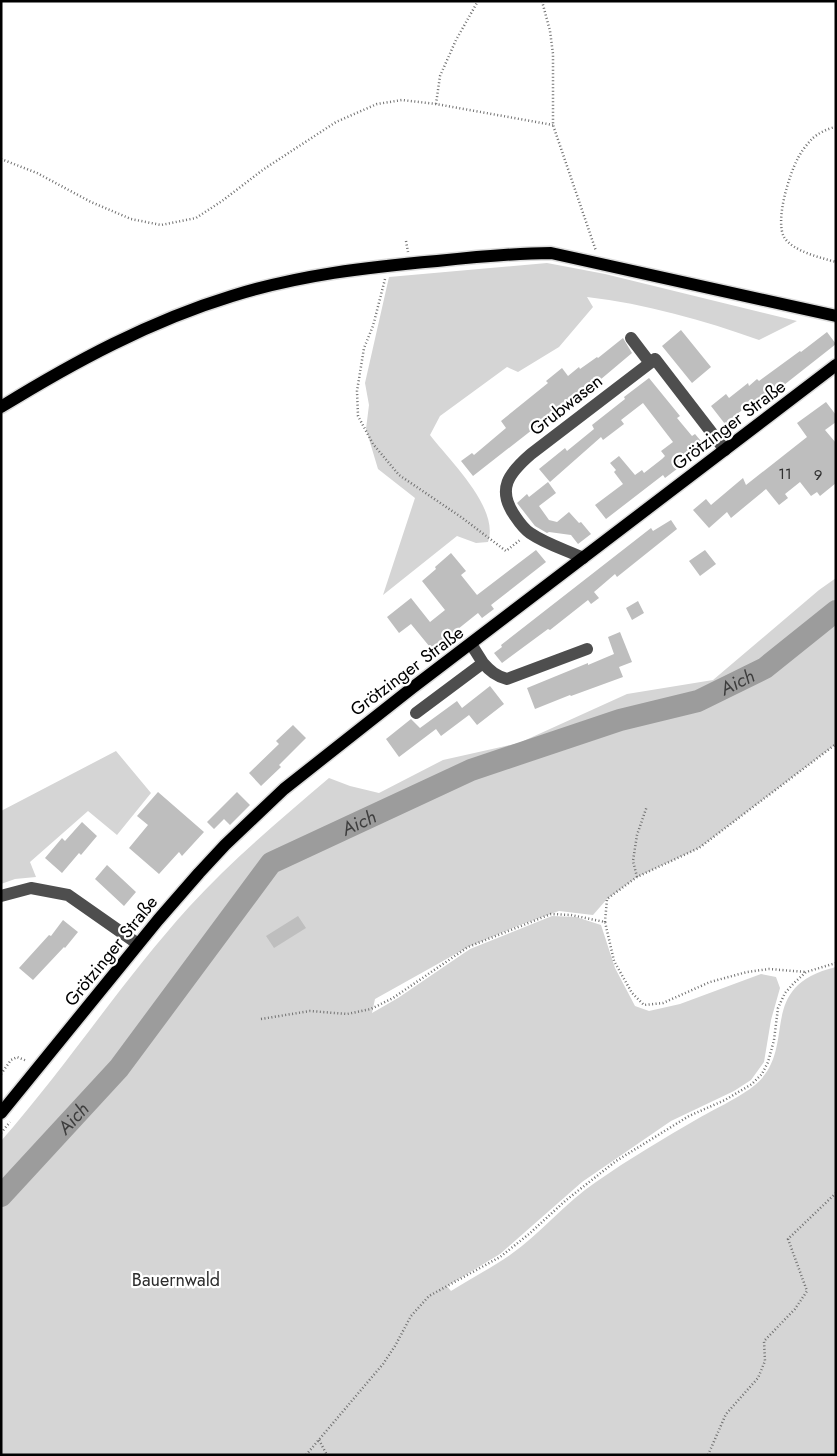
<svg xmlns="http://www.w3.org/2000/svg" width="837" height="1456" font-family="Jost,sans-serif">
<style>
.green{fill:#d5d5d5}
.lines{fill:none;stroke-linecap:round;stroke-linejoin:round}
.river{stroke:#9c9c9c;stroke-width:22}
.building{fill:#bebebe}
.major-casing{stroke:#dbdbdb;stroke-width:15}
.path{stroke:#707070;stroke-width:2.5;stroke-dasharray:1 2.5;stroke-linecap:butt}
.minor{stroke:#4e4e4e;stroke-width:12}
.major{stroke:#000;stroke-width:12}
.labels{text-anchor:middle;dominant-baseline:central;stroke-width:4.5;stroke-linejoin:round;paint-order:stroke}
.number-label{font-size:15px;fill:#303030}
.street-label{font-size:18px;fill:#000;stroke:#fff}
.park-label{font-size:18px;fill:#2c2c2c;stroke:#fff}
.water-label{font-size:19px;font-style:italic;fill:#3d3d3d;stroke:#fff}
</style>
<rect width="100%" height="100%" fill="#fff"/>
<path class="green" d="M547,263l58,11 192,47 -38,19c-56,-20 -113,-36 -172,-43l6,10 -34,40 -41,25 -11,-5 -67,49 -10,19c19,25 70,73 58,107l-12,1 -19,-7 -74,59 32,-97 -37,-29 -12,-40 3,-24 -4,-22 24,-106z
M836,578v166l-137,104 -62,29 -30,22 -14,16 -34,-4 -39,14 -52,22 -93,52 -3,14 26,-15 72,-49 82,-33 24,1 25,8 14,43 20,38 14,5 31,-7 81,-30 15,3 4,11 -9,32 -7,42 -13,18 -17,11 -63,30 -89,61 -82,72 -53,32 4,5c19,-12 40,-23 59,-36 30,-21 55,-52 86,-73 33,-23 68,-44 103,-64 16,-9 43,-22 56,-33 45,-38 -2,-98 81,-118v488h-835v-314c66,-75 121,-160 188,-234 43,-47 92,-88 140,-129l21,8 29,7 64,-33 76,-17 108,-49 86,-14 106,-90z
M116,751l35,42 -34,42 -29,-24 -58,51 6,15 -21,2 -14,5v-73z"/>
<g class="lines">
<path class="river" id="s1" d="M1,1196l118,-128 152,-205 200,-93 149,-50 78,-19 67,-33 71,-57"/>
</g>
<path class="building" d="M681,330l30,37 -19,16 -30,-37z
M827,332l9,12 -80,63 -4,-5 -27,22 -14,-18 15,-12 3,4 19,-15 1,3 8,-7 2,2 41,-30 1,1z
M623,338l9,15 -38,32 -2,-2 -119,93 -12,-15 11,-8 2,2 32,-27 -5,-7 47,-38 -2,-2 16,-13 6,8 11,-9 1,2 17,-12 1,1z
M649,378l31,38 -3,2 15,18 3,-2 11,13 -41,31 -2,-3 -57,44 -11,-14 28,-21 -9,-12 2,-2 -6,-7 9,-7 16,19 7,-5 2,3 18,-14 3,-3 -4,-5 12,-9 -30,-39 -22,17 3,4 -21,16 -2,-3 -51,45 -11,-13 26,-21 2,3 27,-22 -2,-4 33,-26 -1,-2z
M826,402l10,13v7l-11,8 11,13v40l-16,13 -3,-4 -6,4 -11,-14 -15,12 3,4 -9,7 -13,-16 -35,29 -4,-6 -18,16 -16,-18 13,-11 5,6 32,-27 3,7 61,-48 -10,-14z
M548,482l8,11 -17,13 10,14 8,2 12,-10 10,11 2,-1 10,12 -13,10 -7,-9 -22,-3 -2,1 -12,-7 -18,-23 10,-9 2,3z
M671,520l6,9 -60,48 -2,-3 -21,18 5,6 -8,6 -3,-4 -38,30 -2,-1 -46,34 -8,-10 8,-6 -1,-2 150,-117 2,3z
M536,550l10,12 -55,43 3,4 -12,9 -4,-5 -30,24 2,2 -16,13 -23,-28 -12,9 -12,-16 24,-19 19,24 15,-12 -23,-29 14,-12 -1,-2 16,-14 15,18 -5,4 16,20z
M705,550l11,14 -16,12 -11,-15z
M638,601l6,12 -12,7 -6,-12z
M620,632l12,30 -13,5 4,10 -52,19 -1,-1 -35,14 -8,-21 61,-25v2l26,-11 -6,-17z
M490,686l14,18 -27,21 -8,-10 -28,21 -5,-7 -37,28 -13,-18 25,-20 9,9 37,-27 5,7z
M293,725l13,13 -27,27 2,2 -20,19 -12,-13 30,-29 -3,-3z
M158,792l46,40 -22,24 -3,-4 -20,22 -30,-26 19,-23 -11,-9z
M237,792l13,13 -20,20 -6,-6 -10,10 -7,-7z
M82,822l15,14 -16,19 -2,-2 -17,20 -17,-15 17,-20 3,3z
M107,865l29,27 -12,14 -29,-27z
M298,916l8,12 -32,20 -8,-12z
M63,920l15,12 -13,16 -1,-1 -31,33 -14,-12 30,-33 2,1z"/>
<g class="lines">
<g class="major-casing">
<path id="major" d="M1,407c73,-45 149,-86 231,-111 67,-21 136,-29 205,-35 38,-4 76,-8 114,-8l285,63
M1,1113l157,-193 41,-47 26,-28 59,-56 128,-101 424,-323"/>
</g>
<path class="path" d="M542,1l8,30 3,23v71l43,126
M436,104l4,-28 16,-36 22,-39
M836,127c-8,1 -19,7 -24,12 -5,5 -11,13 -14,19 -9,17 -23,62 -14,79 8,14 37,21 52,25
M1,159l36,14 54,29 40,17 30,6 35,-7 26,-17 42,-32 72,-47 41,-18 25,-4 34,4 117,21
M406,241l2,11
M385,279l-12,47 -9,22 -7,43 1,25 15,28 26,31 62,42 45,34 14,-11
M637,877l-4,-16 4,-26 10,-29
M605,922l2,-23 30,-22 62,-29 137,-104
M261,1019l49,-8 37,3 24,-5 22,-11 75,-51 83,-33 20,1 34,7 9,39 18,32 12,12 19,-2 47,-21 37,-10 22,-3 37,3
M1,1074l10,-14 6,-3 10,4
M1,1133l9,-11
M319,1440l8,15
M306,1455l77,-91 12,-18 16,-30 18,-20 71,-39 29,-23 36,-33 51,-40 73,-45 36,-16 27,-16 10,-10 6,-12 6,-22 4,-32 7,-15 9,-10 12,-11 30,-9
M708,1455l18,-41 32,-36 7,-17 -1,-20 31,-32 12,-18 -19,-52 48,-46"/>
<path class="minor" d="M631,338l19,25
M583,558c-17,-8 -37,-14 -53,-25 -6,-4 -11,-11 -15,-17 -19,-27 -6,-43 16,-62l119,-91 5,-4 70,91
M483,663c7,8 13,13 24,16l80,-30
M416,713l67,-50 -12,-19
M1,896l30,-8 37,7 70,49"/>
<use href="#major" class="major"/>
</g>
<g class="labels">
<g class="number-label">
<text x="785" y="474">11</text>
<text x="818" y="475">9</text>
</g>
<g class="street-label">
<text transform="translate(566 405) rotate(-38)">Grubwasen</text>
<text transform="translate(729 425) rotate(-37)">Grötzinger Straße</text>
<text transform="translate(407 671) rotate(-37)">Grötzinger Straße</text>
<text transform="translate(111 951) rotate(-51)">Grötzinger Straße</text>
</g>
<g class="park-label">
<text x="176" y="1280">Bauernwald</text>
</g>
<g class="water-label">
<text stroke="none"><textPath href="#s1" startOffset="931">Aich</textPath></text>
<text stroke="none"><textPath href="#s1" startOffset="526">Aich</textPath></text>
<text stroke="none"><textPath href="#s1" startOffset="106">Aich</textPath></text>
</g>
</g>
<rect width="837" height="1456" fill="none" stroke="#000000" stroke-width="5"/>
</svg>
